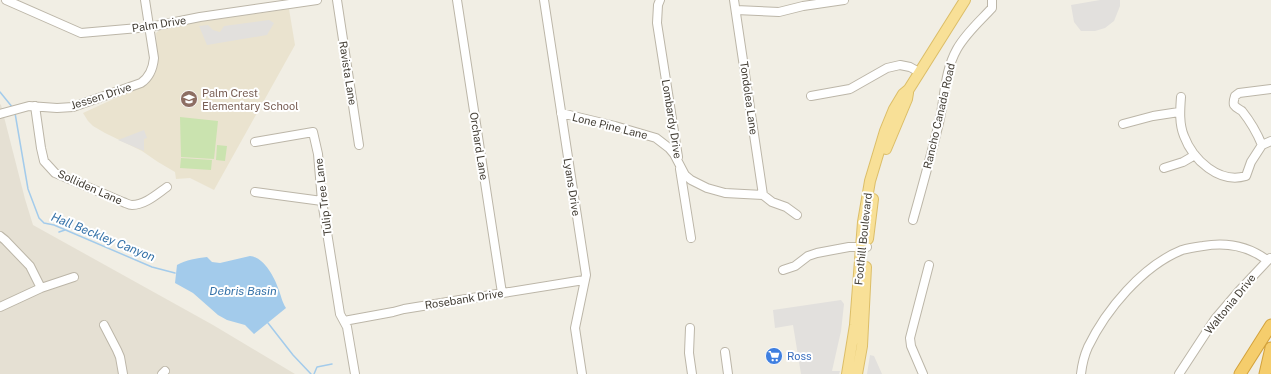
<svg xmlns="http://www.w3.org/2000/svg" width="1271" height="374" font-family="'Public Sans',sans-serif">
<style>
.residential{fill:#e5e0d3}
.education{fill:#eae3cf}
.green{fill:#cae3af}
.parking{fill:#e2e0dd}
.water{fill:#a3cbeb}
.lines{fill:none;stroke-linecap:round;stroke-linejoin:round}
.stream{stroke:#a3cbeb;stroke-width:1.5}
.minor-casing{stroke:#bcb6a8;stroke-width:10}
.major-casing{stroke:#dcbe68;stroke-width:12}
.highway-casing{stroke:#d3a23c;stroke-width:13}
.minor{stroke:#fff;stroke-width:8}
.major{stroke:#f8e097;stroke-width:10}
.highway{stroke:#f5cd6c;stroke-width:11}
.labels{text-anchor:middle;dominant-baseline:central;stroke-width:4;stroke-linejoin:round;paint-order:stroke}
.street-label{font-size:11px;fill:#433e35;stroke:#fff}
.education-label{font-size:11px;fill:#785e54;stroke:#fff;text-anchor:start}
.shop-label{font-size:11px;fill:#366cbe;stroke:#fff;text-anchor:start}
.water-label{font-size:12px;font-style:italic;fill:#3572a8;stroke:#fff}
</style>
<rect width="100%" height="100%" fill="#f1eee4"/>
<path class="residential" d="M0,104l1,1 24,94 8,26 180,100 82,49h-295z"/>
<path class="education" d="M289,9l6,36 -81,145 -24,-12 -14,1 -1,-7 -17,-10 -16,-11 -37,-18 -12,-7 -5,-5 -5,-8 61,-28 8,-6 3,-5 3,-9 -2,-32 7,-6z"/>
<path class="green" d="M180,117l38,4 -4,38 -33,-2z
M217,145l10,1 -2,15 -9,-1z
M181,158l31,2 -1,10 -31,-2z"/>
<path class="parking" d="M1100,0h20v6l-6,15 -9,7 -10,3h-14l-7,-9 -3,-17z
M269,20l5,3 -7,12 -60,10 -8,-19 9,-1 5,5 7,2 4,-6z
M144,130l3,8 -3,1v12l-26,-11z
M841,300l3,4 -3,27 -9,40h8l-1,3h-38l-8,-49 -18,3 -2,-18z
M870,355l4,1 8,18h-15z"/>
<path class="water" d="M250,256c13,1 24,20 28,32 3,7 4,14 8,20l-32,26 -9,-9 -18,-5 -9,-5 -25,-22 -18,-10 2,-18c9,-5 20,-7 30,-8l5,5 8,1z"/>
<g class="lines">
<path class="stream" d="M0,92l13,16
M15,113l13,76 11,29 5,5 10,2 98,42 23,6
M59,232l6,-2
M268,323l25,32 18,19
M314,374l3,-7 15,-3"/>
<g class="minor-casing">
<path id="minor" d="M6,0l75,33 69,-6 50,-10 117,-17
M337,0l22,145
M457,0l45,293
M544,0l42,275 -11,53 7,46
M660,0l-2,5 -1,18 21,134
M734,0l29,195
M736,10l43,2 24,-6 41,-6
M811,96l39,-7 37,-21 13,-3 10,2 9,5
M1181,97c-1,13 -2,27 3,39 9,24 35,48 62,40l5,-14 11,-17
M35,106l6,42 3,13 11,12 68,29c3,1 6,3 9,3 13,0 25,-11 35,-18
M561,113l54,13 41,12 13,10 5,6 11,21 6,5 16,8 18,5 38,2 9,7 14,5 11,8
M0,114l29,-8 28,2 16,-1 68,-24c9,-6 12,-15 13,-25l-9,-58
M1123,124l30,-8 26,-4
M255,142l58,-10 5,22 4,47 18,113 7,13 8,47
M1262,145c-5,-12 -12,-24 -20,-34 -3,-2 -6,-3 -8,-6 -1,-3 0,-6 1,-9l4,-3 32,-4
M1262,145l9,-4
M1164,168l19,-6 12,-7
M680,169l11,69
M255,192l67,9
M913,220c9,-32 18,-65 26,-97 6,-25 5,-51 18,-74 9,-16 23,-28 35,-41v-8
M0,236l5,4 25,26 11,22
M783,270l12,-4 13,-10 9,-3 32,-6h18
M0,307l41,-19 33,-11
M344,321l49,-9 11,-3 180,-29
M104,325l13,25 3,7 3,17
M690,328l-1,25 3,21
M725,352l3,22
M162,374l3,-3
M923,374l-12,-28 -1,-8 19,-73
M1081,374c1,-9 3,-18 7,-27 18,-37 54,-81 94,-97 7,-2 14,-3 21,-4 23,-4 45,0 64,14
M1179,374l36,-55 23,-27 32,-34"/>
</g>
<g class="major-casing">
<path id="major" d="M886,149l21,-50 1,-6
M868,239l5,-40
M847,374l8,-49 8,-103 7,-41 15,-50 9,-22 9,-15 6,-5 56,-89
M857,374l5,-28 4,-79"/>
</g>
<g class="highway-casing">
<path id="highway" d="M1240,374l31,-49
M1265,374l6,-26"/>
</g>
<use href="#minor" class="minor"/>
<use href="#major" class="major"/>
<use href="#highway" class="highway"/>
</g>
<defs>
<g id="school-disc" transform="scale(0.9)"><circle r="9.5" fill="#8d6e63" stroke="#fff"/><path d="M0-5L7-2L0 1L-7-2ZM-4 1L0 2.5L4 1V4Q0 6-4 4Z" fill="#fff"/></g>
<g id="supermarket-disc" transform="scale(0.9)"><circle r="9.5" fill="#3f7fe0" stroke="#fff"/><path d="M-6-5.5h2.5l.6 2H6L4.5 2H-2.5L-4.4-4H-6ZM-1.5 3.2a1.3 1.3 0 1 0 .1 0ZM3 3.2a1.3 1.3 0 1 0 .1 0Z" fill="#fff"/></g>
</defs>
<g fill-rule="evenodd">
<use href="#school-disc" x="189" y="99"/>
<use href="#supermarket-disc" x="774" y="356"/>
</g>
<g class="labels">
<g class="street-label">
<text transform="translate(159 24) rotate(-9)">Palm Drive</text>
<text transform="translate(348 73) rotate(81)">Ravista Lane</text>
<text transform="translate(101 96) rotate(-18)">Jessen Drive</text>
<text transform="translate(749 98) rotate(82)">Tondolea Lane</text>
<text transform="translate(939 116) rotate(-77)">Rancho Canada Road</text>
<text transform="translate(672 119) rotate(81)">Lombardy Drive</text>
<text transform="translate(610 126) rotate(14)">Lone Pine Lane</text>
<text transform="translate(479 146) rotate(81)">Orchard Lane</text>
<text transform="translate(90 187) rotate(24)">Solliden Lane</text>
<text transform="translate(572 187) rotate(81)">Lyans Drive</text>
<text transform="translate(323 197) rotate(-97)">Tulip Tree Lane</text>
<text transform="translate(863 239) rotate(-84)">Foothill Boulevard</text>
<text transform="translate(464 299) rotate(-9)">Rosebank Drive</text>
<text transform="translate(1230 304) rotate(-51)">Waltonia Drive</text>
</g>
<g class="education-label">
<text x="202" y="93">Palm Crest<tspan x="202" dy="13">Elementary School</tspan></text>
</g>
<g class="shop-label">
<text x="787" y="356">Ross</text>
</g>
<g class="water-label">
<text transform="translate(103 237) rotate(22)">Hall Beckley Canyon</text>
<text x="243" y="291">Debris Basin</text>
</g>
</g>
</svg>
